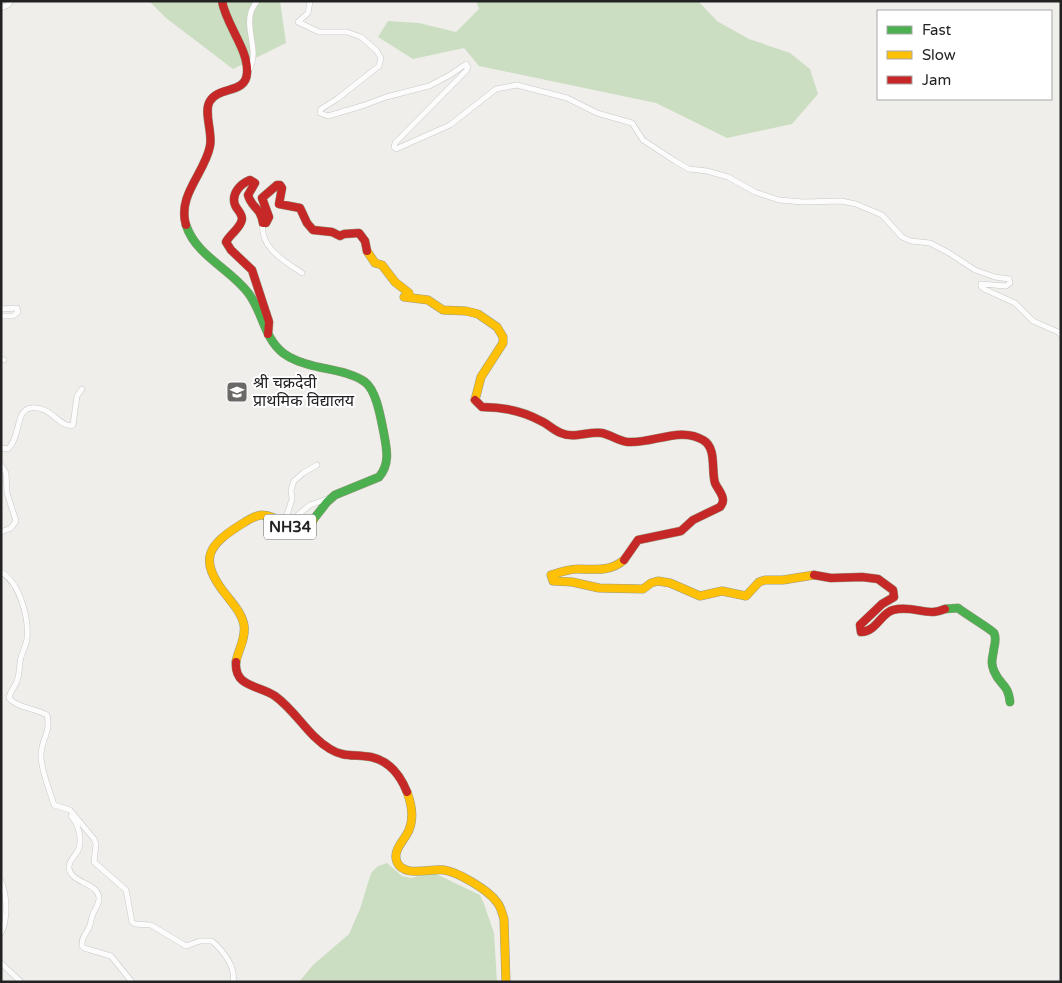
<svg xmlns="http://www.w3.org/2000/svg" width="1062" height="983" font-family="'Varela Round','Noto Sans Devanagari',sans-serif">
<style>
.forest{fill:#cbdec1}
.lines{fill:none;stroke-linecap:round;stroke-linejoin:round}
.street-casing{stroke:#c9c8c7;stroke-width:6}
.fast-casing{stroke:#999a82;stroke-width:9}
.slow-casing{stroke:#999a82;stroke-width:9}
.jam-casing{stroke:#999a82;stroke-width:9}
.street{stroke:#fdfcfc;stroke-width:5}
.fast{stroke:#4caf50;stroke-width:8}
.slow{stroke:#ffc107;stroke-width:8}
.jam{stroke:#c62828;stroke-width:8}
.labels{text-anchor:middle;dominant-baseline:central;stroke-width:4;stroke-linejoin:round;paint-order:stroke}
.shield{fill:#fff;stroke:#646464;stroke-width:1}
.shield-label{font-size:15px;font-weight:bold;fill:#222}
.poi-label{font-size:16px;fill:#222;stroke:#fff;text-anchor:start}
</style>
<rect width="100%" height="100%" fill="#f0eeeb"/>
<path class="forest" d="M149,1h131l6,42 -53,26 -67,-51z
M476,1h222l19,20 32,18 41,14 20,16 8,25 -26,30 -65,14 -71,-35 -177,-37 -15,-18 -51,11 -35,-22 10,-16 31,2 37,9 23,-23z
M387,863l15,13 9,2 16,-4h9l44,21 4,9 10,29 3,49h-198l14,-17 36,-31 11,-25 11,-36 7,-7z"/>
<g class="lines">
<g class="street-casing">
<path id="street" d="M310,1l-2,12 -10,9 21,10h28l14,5 15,13 5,8 -2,8 -42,33 -16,10 -1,4 8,3 37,-11 21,-8 43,-11 21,-11 16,-11 2,3 -2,4 -71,72 -1,4 2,2 54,-24 46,-36 21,-4 50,13 30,15 35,10 11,17 32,21 14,8 18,2 21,6 27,15 24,8 24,2 38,-1 15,3 26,11 20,22 9,4 19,2 19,10 26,17 20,7 14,2 1,4 -4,3 -25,-2v2l3,3 31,14 18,18 25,11 3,3
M1,8l7,-3 3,-4
M249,70c11,-19 -4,-39 2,-58 1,-4 4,-8 6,-11
M263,223c-4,24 21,38 39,50
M1,309l16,-1 1,4 -5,4h-12
M1,359l3,1
M1,448l7,1c13,-12 7,-39 23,-41 20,-3 29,21 42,17l4,-29 5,-7
M1,465l5,8 1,20 9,28 -5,7 -10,4
M317,465l-14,8 -9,8 -3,9 1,9 -5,16 6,4 17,-14 17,-6
M1,572c19,11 28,46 26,67 -1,6 -4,12 -6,18 -2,8 -1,16 -4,24 -2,6 -7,10 -8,17 8,10 26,10 38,17 4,17 -5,23 -6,39 -1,14 9,37 13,51l16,5 24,29 2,5 -2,18 32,28 6,32 3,2 16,1 35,21 14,-5h12c11,10 24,25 21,41
M71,816c7,7 11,22 8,32 -2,7 -11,12 -10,20 2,16 31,14 30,32 -1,6 -4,9 -6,14 -2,4 -2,8 -3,11 -3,9 -9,11 -8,21l2,2 27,8 21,26
M1,881c6,12 7,40 0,52
M1,963l20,19"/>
</g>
<g class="fast-casing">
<path id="fast" d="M186,225c10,31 45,44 63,69 14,19 15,44 34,59 9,7 20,10 31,13 16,4 37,6 51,16 12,9 16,38 19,52 3,16 6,30 -5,43l-44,18 -8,7 -14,18
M945,609l13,-1c6,5 34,22 36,25 2,4 1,11 0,15 -1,10 -4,13 0,23 6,15 14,12 16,31"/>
</g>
<g class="slow-casing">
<path id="slow" d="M367,251l8,12 7,2 13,17 14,11 -5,4 24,3 15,10 23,1 12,3 19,13 6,10v6l-22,34 -6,23
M624,560c-14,12 -29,9 -46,9 -9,0 -18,3 -27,6l2,6 19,1 27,6 44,1 8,-6 7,-2 12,2 30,13 22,-5 24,5 13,-14 6,-2h18l31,-5
M236,662c2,-12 10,-23 8,-37 -2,-11 -10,-20 -17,-29 -30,-37 -20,-51 18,-74 5,-3 11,-7 17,-7 21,0 29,28 51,5
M407,792c5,13 7,26 2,38 -4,10 -17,20 -12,32 7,16 33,6 47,8 14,2 44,20 52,31 5,5 6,12 8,18l2,63"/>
</g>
<g class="jam-casing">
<path id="jam" d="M186,225c-9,-30 19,-52 24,-79 3,-13 -7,-35 0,-45 9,-15 36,-7 37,-28 2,-23 -21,-48 -25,-72
M268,334l1,-12 -17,-52 -21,-20 -5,-8c4,-8 15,-14 16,-23 0,-6 -5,-9 -7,-14 -4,-11 5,-21 15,-25l5,3 -7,12c4,14 12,11 15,28h3l3,-6 -7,-19 15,-13h3l2,3 -3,16 21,4 7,15 6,7 19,2 8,4 4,-2 15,-1 6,8 2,10
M475,400l7,7c21,0 41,4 59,14 7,3 12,9 20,12 13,6 27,-2 41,0 9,2 17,8 26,9 24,2 53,-16 75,-2 14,8 8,30 12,43 2,5 8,11 8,17 0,4 -1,4 -3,7l-27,13 -12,11 -43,9 -14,20
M814,575l17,3 31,-1 16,2 15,11 1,7 -12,7 -22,21 1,7c15,0 20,-19 32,-22 15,-4 27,2 40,2 4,0 9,-2 12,-3
M236,662c-2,26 24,23 39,34 21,15 33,40 55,53 11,7 21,6 33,7 23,1 36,16 44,36"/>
</g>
<use href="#street" class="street"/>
<use href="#fast" class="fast"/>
<use href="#slow" class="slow"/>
<use href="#jam" class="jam"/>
</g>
<defs>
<g id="school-square" transform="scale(1.125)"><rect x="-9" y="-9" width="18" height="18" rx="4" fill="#6a6968" stroke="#fff"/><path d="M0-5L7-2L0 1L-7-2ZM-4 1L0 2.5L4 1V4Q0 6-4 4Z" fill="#fff"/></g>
</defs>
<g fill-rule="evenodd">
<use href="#school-square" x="237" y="392"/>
</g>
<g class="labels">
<rect class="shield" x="264" y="514.5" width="52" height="25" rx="4"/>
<g class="shield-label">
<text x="290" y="527">NH34</text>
</g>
<g class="poi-label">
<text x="253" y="383">श्री चक्रदेवी<tspan x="253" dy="18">प्राथमिक विद्यालय</tspan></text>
</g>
</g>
<rect width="1062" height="983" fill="none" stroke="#222222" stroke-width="5"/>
<rect x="877" y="10" width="175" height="90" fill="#ffffff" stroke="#a7a7a7"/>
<rect x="887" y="26" width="25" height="8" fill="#4caf50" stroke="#a7a7a7"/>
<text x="922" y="35" font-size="15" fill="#222222">Fast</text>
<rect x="887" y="51" width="25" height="8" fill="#ffc107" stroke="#a7a7a7"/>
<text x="922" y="60" font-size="15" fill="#222222">Slow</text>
<rect x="887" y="76" width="25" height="8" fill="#c62828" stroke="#a7a7a7"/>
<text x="922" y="85" font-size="15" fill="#222222">Jam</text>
</svg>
